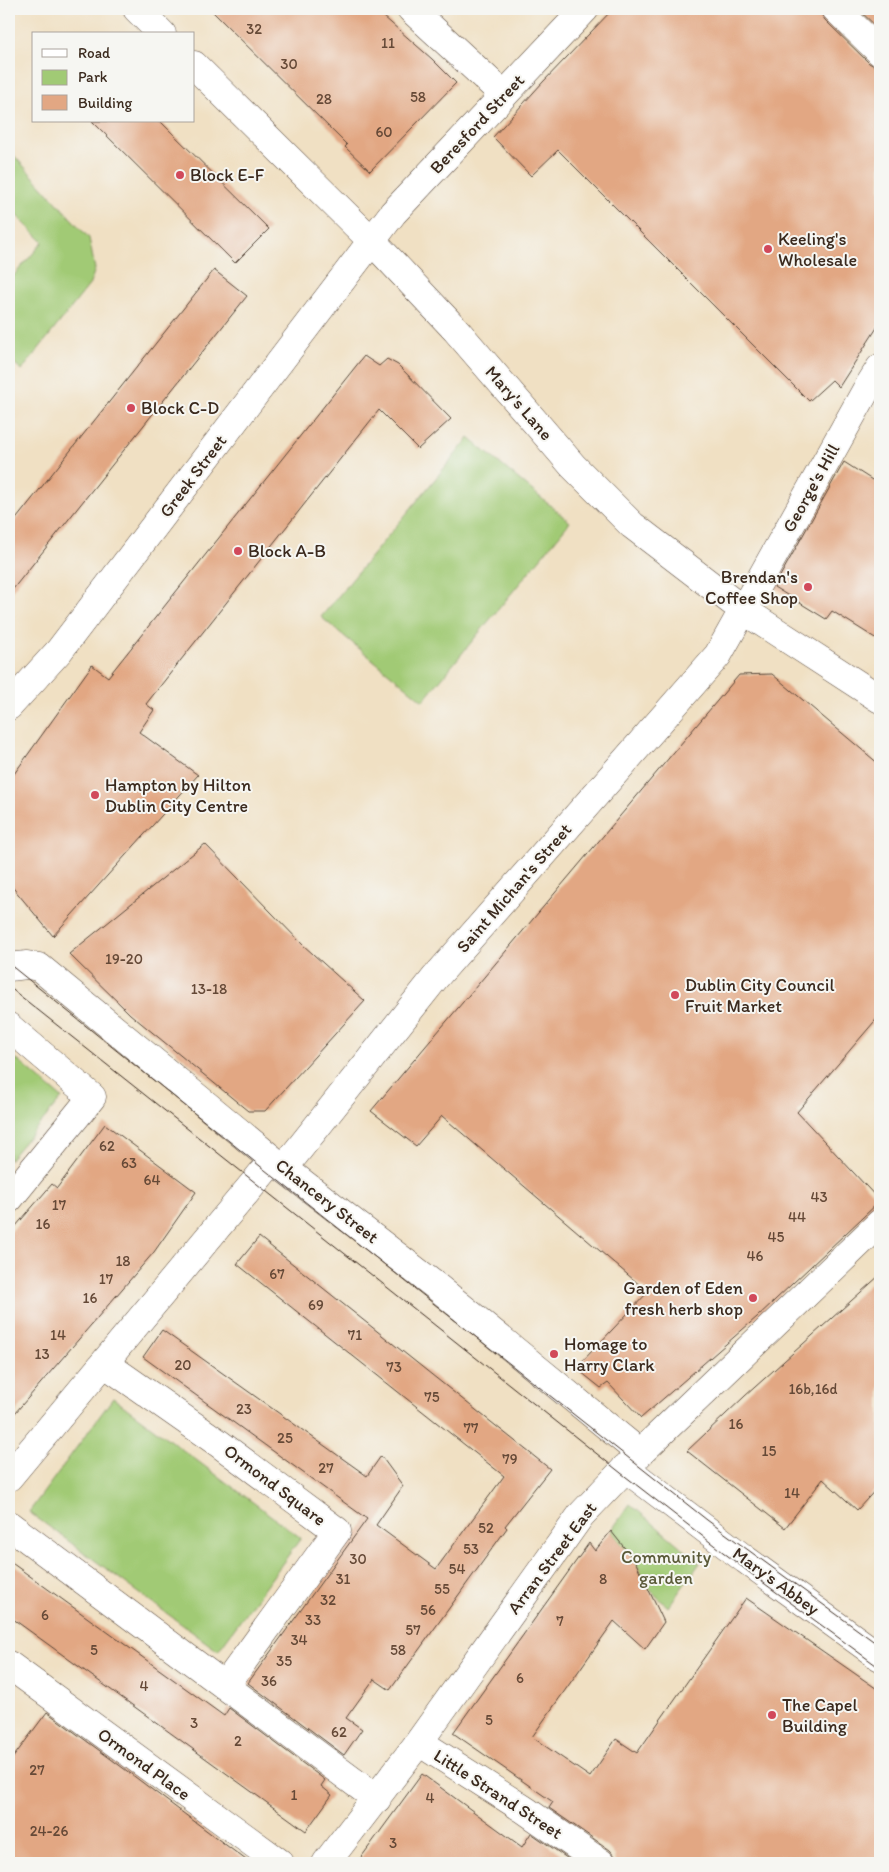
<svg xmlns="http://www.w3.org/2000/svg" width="889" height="1872" font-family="Itim,sans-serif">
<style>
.green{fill:#a1ca75;stroke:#6e7a4a}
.building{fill:#e2a783}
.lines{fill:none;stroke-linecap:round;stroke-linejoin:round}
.minor-casing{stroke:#564537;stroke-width:29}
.minor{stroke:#fff;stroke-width:28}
.tram{stroke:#3b2a1e;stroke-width:1}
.poi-dot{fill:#d1495b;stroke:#f6f6f2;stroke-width:2}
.labels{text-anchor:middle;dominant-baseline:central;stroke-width:4;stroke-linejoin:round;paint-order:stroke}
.number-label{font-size:15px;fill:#654937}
.street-label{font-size:18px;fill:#3b2a1e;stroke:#f6f6f2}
.poi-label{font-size:18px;fill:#3b2a1e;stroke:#f6f6f2;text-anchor:start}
.park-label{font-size:18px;fill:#5a5a38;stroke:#f6f6f2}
</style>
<rect width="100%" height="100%" fill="#f6f6f2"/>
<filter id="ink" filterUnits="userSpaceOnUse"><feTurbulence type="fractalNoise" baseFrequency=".02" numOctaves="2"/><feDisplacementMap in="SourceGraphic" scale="10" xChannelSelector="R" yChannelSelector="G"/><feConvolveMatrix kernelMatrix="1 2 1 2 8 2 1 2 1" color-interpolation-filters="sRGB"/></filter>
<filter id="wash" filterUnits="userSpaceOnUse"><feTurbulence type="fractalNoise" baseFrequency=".0096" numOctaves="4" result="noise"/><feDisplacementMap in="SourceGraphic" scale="20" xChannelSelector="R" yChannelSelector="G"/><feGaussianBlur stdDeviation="1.12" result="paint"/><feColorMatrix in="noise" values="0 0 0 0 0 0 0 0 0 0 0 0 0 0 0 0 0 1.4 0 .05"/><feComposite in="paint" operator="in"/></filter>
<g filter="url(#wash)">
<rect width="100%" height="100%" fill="#f0e0c3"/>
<path class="green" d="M9,150l80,88 6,31 -5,15 -68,86 -13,-11v-78l34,-39 -34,-34z
M469,438l101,84 -147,179 -102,-84z
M9,1053l53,45 -53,62z
M113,1398l188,140 -83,113 -189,-139z
M630,1504l70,59 -32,44 -20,-19 -13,-27 -24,-30z"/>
<g id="blocks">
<path class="building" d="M210,9h165l57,50 24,24 -86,88 -25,-24 2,-2z
M613,9h208v5l4,6 44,43 7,4h4v256l-41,64 -7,-7 -23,21 -251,-251 -27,26 -38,-39 50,-55z
M858,9h22v21z
M92,121h68l109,108 -34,34z
M214,270l33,26 -238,298v-66z
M364,356l15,10 8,-7 11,6 53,54 -33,30 -39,-39 -233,294 8,6 -15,22 59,43 -145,161 -44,-53v-102l83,-116 16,12z
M844,462l36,23v156l-48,-30 -6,8 -52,-32z
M772,674l108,91v250l-83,97 83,89 -123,116 -116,101 -33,-35 -7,5 -25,-20 72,-76 -206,-176 -26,30 -45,-35 368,-436z
M205,844l98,101 62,56 -100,110h-17l-118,-97 -61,-60z
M105,1124l91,68 -42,60 -145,168v-186l43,-50 5,4z
M259,1237l291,232 -45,57 2,2 -117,162 -16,-11 -28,39 16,11 -18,26 -96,-72 119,-164 -224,-162 19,-27 205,146 14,-20 22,30 -27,39 60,44 68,-93 -267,-212z
M880,1275v210l-23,25 -34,-31 -38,49 -98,-77 58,-55z
M611,1531l24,30 29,61 -19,27 -31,-28 -82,116 58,40 26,-38 21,14 109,-155 134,93v172h-264l-1,-7 -5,-6 -61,-42 4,-6 -100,-69 136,-190 6,8z
M9,1561l215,155 5,-8 96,72 -4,6 11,9 -26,36 -297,-215z
M47,1712l64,47 139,104h-241v-100z
M422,1774l100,73 9,-14 43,30h-217z"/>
</g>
</g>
<g filter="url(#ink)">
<use href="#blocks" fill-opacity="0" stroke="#564537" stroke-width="1"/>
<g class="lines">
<g class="minor-casing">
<path id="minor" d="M137,9l25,25
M411,9l93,86
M836,9l44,43
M194,65l178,176 84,89 117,136 59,59 111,85 137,89
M9,706l50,-55 334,-438 192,-204
M9,967l18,-2 12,2 234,193 164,127 203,166
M9,1027l83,70 -83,102
M284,1168l151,-190 283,-323 147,-263 15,-24
M104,1363l113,79 120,89 -112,155
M625,1468l121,92 134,97
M9,1477l264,-317
M9,1525l368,274
M9,1665l271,198
M419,1742l106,68 76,53
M326,1863l93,-121 162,-227 59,-62 240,-230"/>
</g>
<use href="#minor" class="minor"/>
<path class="tram" d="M9,964l256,206 442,350 173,126
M9,987l612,486 129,100 130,95"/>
</g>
</g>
<g class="poi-dot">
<circle cx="180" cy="175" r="5"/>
<circle cx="768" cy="249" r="5"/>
<circle cx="131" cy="408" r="5"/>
<circle cx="238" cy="551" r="5"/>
<circle cx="808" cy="587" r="5"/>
<circle cx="95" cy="795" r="5"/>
<circle cx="675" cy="995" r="5"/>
<circle cx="753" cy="1298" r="5"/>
<circle cx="554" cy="1354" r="5"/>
<circle cx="772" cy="1715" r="5"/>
</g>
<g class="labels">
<g class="number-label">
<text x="254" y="29">32</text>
<text x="388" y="43">11</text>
<text x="289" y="64">30</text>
<text x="418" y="97">58</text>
<text x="324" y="99">28</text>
<text x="384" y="132">60</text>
<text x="124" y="959">19-20</text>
<text x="209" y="989">13-18</text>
<text x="107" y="1146">62</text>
<text x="129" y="1163">63</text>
<text x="152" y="1180">64</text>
<text x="819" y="1197">43</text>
<text x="59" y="1205">17</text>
<text x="797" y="1217">44</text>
<text x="43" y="1224">16</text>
<text x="776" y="1237">45</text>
<text x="755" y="1256">46</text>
<text x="123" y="1261">18</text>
<text x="277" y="1274">67</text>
<text x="106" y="1279">17</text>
<text x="90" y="1298">16</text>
<text x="316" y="1305">69</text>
<text x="58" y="1335">14</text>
<text x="355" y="1335">71</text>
<text x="42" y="1354">13</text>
<text x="183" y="1365">20</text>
<text x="394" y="1367">73</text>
<text x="813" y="1389">16b,16d</text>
<text x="432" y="1397">75</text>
<text x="244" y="1409">23</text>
<text x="736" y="1424">16</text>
<text x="471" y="1428">77</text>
<text x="285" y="1438">25</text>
<text x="769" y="1451">15</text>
<text x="510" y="1459">79</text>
<text x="326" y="1468">27</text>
<text x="792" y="1493">14</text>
<text x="486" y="1528">52</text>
<text x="471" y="1549">53</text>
<text x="358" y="1559">30</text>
<text x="457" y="1569">54</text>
<text x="343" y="1579">31</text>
<text x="603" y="1579">8</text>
<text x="442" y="1589">55</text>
<text x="328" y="1600">32</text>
<text x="428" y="1610">56</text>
<text x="45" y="1615">6</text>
<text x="313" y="1620">33</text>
<text x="560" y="1621">7</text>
<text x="413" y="1630">57</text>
<text x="299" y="1640">34</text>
<text x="94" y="1650">5</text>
<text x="398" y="1650">58</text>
<text x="284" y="1661">35</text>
<text x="520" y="1678">6</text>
<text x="269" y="1681">36</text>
<text x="144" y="1686">4</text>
<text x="489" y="1720">5</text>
<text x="194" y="1723">3</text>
<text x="339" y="1732">62</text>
<text x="238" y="1741">2</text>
<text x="37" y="1770">27</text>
<text x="294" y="1795">1</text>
<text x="430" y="1798">4</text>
<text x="49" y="1831">24-26</text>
<text x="393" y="1843">3</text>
</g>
<g class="street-label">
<text transform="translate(477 124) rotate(-47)">Beresford Street</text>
<text transform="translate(519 403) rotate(49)">Mary's Lane</text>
<text transform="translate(193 476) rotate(-53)">Greek Street</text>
<text transform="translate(811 488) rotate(-61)">George's Hill</text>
<text transform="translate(514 888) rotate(-49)">Saint Michan's Street</text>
<text transform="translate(327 1201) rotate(38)">Chancery Street</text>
<text transform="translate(275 1485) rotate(37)">Ormond Square</text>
<text transform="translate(552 1558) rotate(-53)">Arran Street East</text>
<text transform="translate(776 1581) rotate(36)">Mary's Abbey</text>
<text transform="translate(144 1764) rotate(36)">Ormond Place</text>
<text transform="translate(498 1794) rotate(33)">Little Strand Street</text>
</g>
<g class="poi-label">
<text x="190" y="175">Block E-F</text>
<text x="778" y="239">Keeling's<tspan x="778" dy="21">Wholesale</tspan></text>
<text x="141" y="408">Block C-D</text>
<text x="248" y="551">Block A-B</text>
<text x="798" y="577" text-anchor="end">Brendan's<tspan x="798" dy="21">Coffee Shop</tspan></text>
<text x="105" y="785">Hampton by Hilton<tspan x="105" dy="21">Dublin City Centre</tspan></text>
<text x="685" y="985">Dublin City Council<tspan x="685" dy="21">Fruit Market</tspan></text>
<text x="743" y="1288" text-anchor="end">Garden of Eden<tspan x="743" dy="21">fresh herb shop</tspan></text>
<text x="564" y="1344">Homage to<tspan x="564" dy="21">Harry Clark</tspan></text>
<text x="782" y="1705">The Capel<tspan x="782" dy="21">Building</tspan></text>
</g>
<g class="park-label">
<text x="666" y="1557">Community<tspan x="666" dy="21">garden</tspan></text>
</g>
</g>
<rect width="889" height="1872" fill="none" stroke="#f6f6f2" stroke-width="30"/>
<rect x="32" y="32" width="162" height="90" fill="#f6f6f2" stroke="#aba49d"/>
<rect x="42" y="49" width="25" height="8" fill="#ffffff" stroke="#aba49d"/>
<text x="78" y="58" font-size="15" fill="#3b2a1e">Road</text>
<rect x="42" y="70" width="25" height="15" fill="#a1ca75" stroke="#aba49d"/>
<text x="78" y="82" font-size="15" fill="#3b2a1e">Park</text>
<rect x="42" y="95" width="25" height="15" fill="#e2a783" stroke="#aba49d"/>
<text x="78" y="108" font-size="15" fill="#3b2a1e">Building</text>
</svg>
